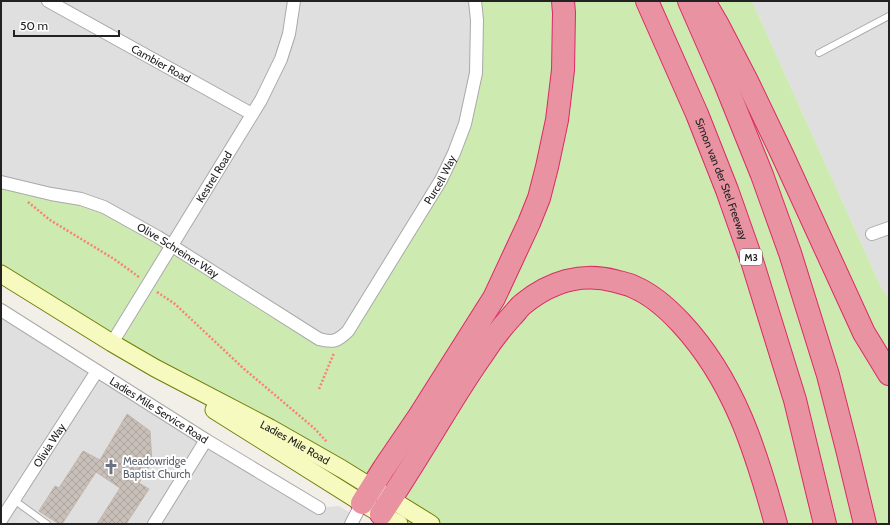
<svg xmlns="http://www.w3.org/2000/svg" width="890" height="525" font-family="Cabin,sans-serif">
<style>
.residential{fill:#e0dfdf}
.grass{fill:#cdebb0}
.parking{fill:#e2e2e2}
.building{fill:url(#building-cross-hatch);stroke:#c4b6ab}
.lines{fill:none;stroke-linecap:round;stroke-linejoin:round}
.service-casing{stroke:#a9a9a9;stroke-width:8}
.minor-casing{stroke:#a9a9a9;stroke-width:14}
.secondary-casing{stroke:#707d05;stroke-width:19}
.motorway-casing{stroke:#dc2a67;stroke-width:24}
.path{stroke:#fa8072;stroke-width:2.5;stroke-dasharray:2 2;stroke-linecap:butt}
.service{stroke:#fff;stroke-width:6}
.minor{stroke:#fff;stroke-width:12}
.secondary{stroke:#f7fabf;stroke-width:17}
.motorway{stroke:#e892a2;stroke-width:22}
.labels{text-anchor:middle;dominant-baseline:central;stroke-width:4;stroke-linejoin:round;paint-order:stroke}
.shield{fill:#fff;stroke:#646464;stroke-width:1}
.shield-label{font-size:10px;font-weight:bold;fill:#222}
.street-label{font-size:11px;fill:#222;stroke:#fff}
.worship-label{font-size:11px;fill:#5b616d;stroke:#fff;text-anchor:start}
</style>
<defs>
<pattern id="building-cross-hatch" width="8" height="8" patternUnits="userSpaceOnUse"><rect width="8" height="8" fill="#c7bfb8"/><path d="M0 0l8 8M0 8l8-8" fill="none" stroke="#aba49e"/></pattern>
</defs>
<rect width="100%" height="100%" fill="#f2efe9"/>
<path class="residential" d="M1,1h474l1,72 -22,80 -118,187 -335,-158z
M752,1h137v297l-8,-11z
M1,310l318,198 20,-2 16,10 -4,8h-350z"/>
<path class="grass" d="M475,1h277l129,286 8,11v226h-490l-216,-133 -182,-117v-92l103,25 215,132 17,1 105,-160 30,-82z"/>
<path class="parking" d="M26,505l24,19h-35z"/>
<path class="building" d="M127,414l23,17 2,31 -13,21 10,6 -23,35h-29l23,-36 -24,-16 -34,52h-3l-20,-13 16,-25 4,2 24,-37 17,9z"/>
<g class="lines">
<g class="service-casing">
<path id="service" d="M819,53l70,-37
M14,500l33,24"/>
</g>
<g class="minor-casing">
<g id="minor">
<path id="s1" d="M48,1l204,113"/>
<path id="s2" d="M1,182l50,12 30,5 23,8 54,30 161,102c14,4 19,2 29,-8l93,-151 13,-27 11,-29 11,-51 1,-53 -2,-19"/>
<path d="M872,234l17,-6"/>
<path id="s3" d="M1,310l205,130 113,68"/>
<path id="s4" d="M112,343l149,-243 20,-41 8,-25 5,-33"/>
<path id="s5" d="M1,520l96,-149"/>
<path d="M154,524l52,-84"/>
<path d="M351,524l11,-21"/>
</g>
</g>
<g class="secondary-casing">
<g id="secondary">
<path id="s6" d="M1,274l111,69 43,25 115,60 72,41 89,55"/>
<path d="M214,410l148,93 37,21"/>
</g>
</g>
<g class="motorway-casing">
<g id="motorway">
<path id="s7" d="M647,1l50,113 30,76 25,71 43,139 30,124"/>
<path d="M689,1l36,82 37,92 28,78 38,122 19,74 18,75"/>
<path d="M704,1l14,24 29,56 35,73 82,179 25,41"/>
<path d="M362,503l22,-35 36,-53 74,-117 35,-75 10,-25 8,-31 10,-47 6,-50 1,-57 -1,-12"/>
<path d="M381,514c20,-30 39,-61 58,-92 14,-23 28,-46 43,-67 9,-14 19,-27 30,-39 4,-4 7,-9 11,-12 27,-22 59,-32 92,-23 7,2 14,3 19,6 19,8 34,22 47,36 53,57 75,128 95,201"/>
</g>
</g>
<path class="path" d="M28,202l22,18 64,39 25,18
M157,292l18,12 68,64 71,60 13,14
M319,389l15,-36"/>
<use href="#service" class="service"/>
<use href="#minor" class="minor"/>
<use href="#secondary" class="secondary"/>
<use href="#motorway" class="motorway"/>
</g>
<defs>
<g id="church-bare" transform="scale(1.2)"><path d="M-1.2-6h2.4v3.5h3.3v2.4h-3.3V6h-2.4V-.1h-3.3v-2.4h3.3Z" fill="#6b7280" stroke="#fff" stroke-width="2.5" paint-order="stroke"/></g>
</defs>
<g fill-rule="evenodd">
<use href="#church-bare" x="111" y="467"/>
</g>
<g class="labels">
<rect class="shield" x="740" y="249" width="22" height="16" rx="3"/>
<g class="shield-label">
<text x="751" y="257">M3</text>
</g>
<g class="street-label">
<text stroke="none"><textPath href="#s1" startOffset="129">Cambier Road</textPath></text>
<text stroke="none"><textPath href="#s4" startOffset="195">Kestrel Road</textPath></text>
<text stroke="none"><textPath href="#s2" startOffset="568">Purcell Way</textPath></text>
<text stroke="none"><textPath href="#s7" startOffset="193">Simon van der Stel Freeway</textPath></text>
<text stroke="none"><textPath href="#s2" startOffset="192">Olive Schreiner Way</textPath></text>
<text stroke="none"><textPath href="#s3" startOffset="187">Ladies Mile Service Road</textPath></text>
<text stroke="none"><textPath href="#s6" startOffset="339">Ladies Mile Road</textPath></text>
<text stroke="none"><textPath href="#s5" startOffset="89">Olivia Way</textPath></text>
</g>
<g class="worship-label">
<text x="123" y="461">Meadowridge<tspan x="123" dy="13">Baptist Church</tspan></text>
</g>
</g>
<rect width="890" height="525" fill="none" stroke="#222222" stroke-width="4"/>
<path d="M14 30v6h105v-6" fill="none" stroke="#222222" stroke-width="2"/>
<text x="20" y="30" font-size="12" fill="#222222" stroke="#ffffff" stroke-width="3" paint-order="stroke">50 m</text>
</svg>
